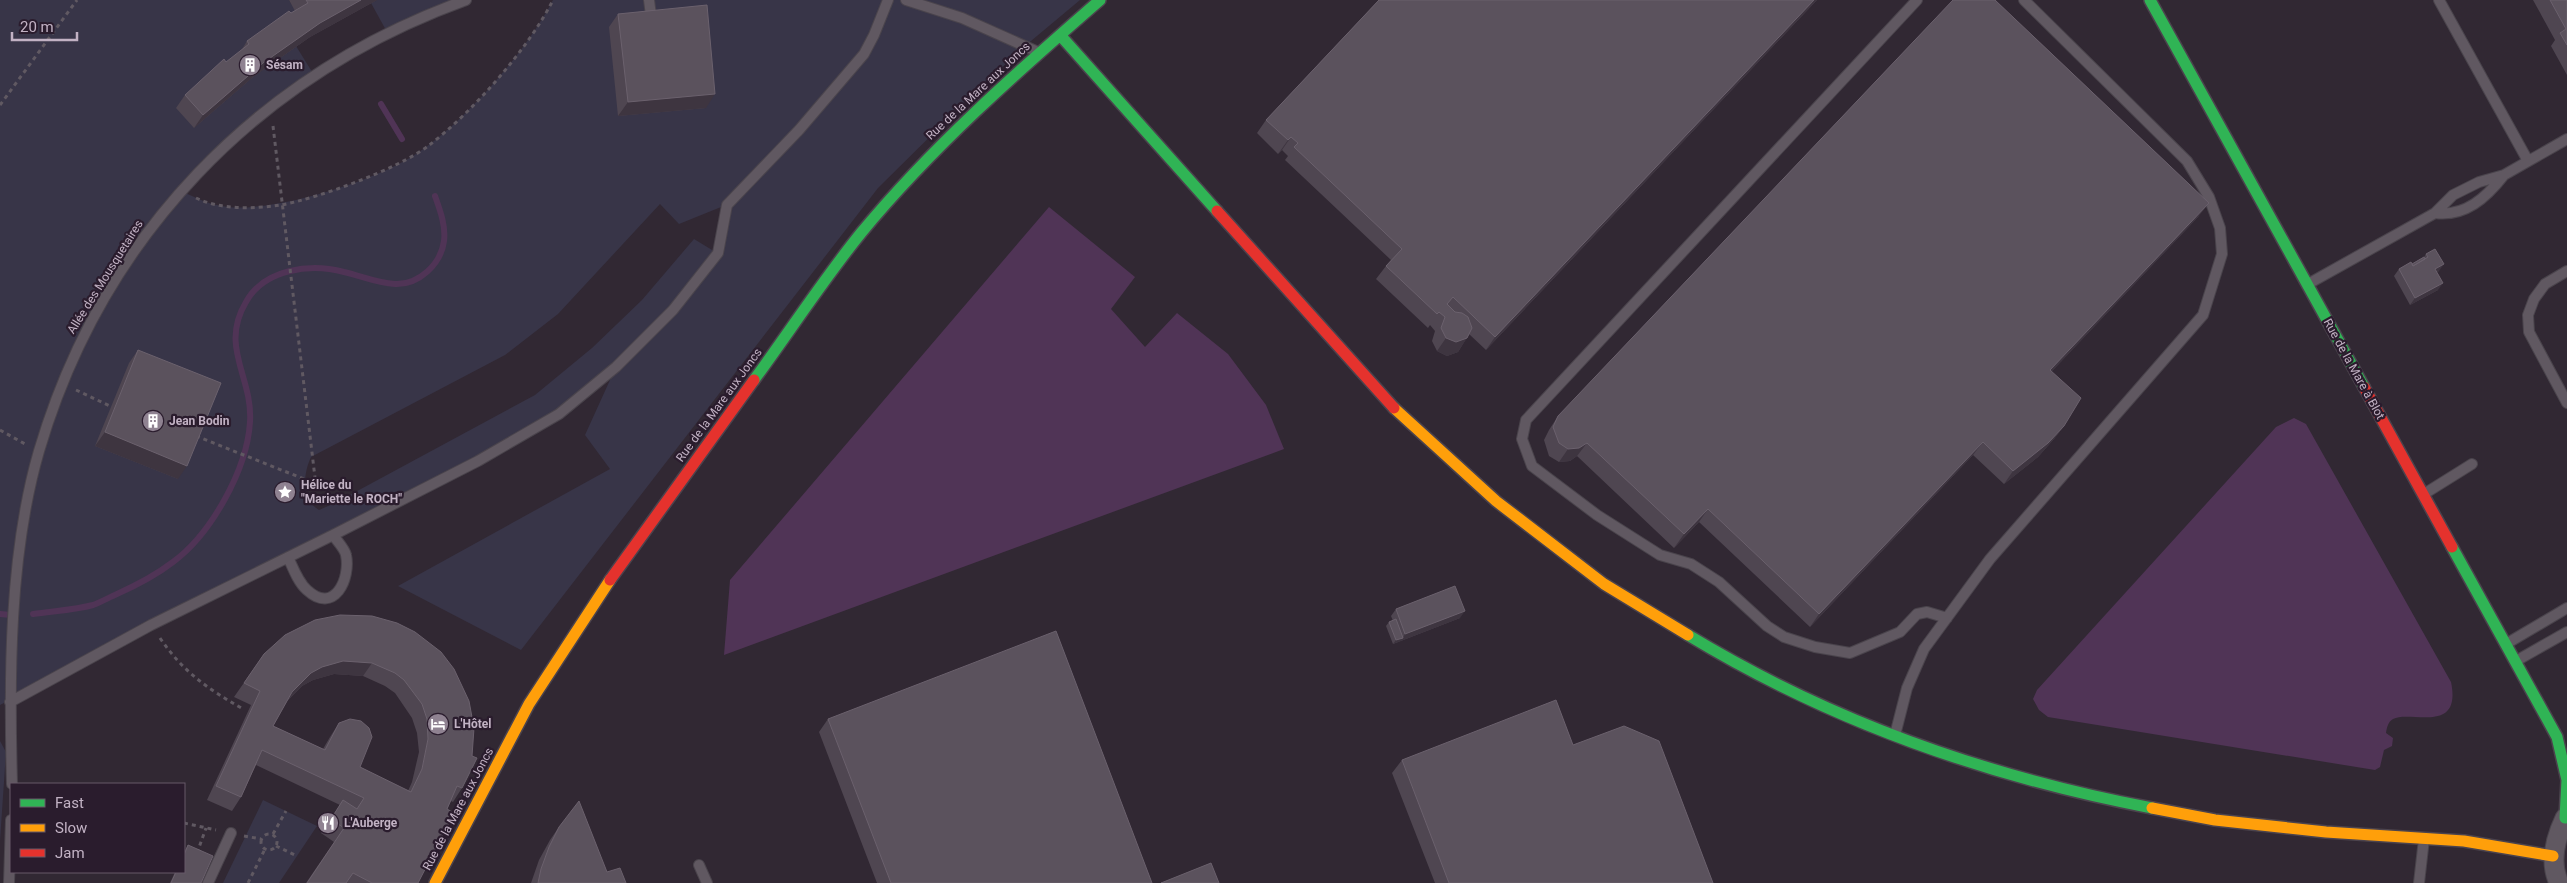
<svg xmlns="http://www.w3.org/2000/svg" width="2567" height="883" font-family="Roboto,sans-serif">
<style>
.green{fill:#383548;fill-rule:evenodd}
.water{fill:#503456}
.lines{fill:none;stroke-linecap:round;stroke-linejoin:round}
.stream{stroke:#503456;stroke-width:6}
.lane-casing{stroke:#4a444c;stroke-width:12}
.street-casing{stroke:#4a444c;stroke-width:21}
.fast-casing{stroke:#4b434d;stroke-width:14}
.slow-casing{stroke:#4b434d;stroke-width:14}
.jam-casing{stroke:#4b434d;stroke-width:14}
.path{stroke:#605962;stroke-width:3;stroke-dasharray:4 4;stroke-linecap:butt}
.lane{stroke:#605861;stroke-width:10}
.street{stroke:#605861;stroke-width:19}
.fast{stroke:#30b455;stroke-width:11}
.slow{stroke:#ff9f0a;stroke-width:11}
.jam{stroke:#e5322d;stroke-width:11}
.wall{fill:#4f4651;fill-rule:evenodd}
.shaded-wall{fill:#3e3540}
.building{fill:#5b525d;stroke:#6b616d;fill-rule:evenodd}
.labels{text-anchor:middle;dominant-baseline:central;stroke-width:4.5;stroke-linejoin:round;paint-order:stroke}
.poi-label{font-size:12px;font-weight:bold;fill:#c2b2c4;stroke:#2a1c2d;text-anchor:start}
.street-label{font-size:12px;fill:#c2b2c4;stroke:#2a1c2d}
</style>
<rect width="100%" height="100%" fill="#312833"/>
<path class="green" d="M0,0h289l10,16 -46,61 43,-31 18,29 -24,17 -108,99c15,8 29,14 46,16 49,5 151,-27 191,-55 47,-31 108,-102 134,-152h527l-55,46 -59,55 -88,87 -357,462 -123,-64 212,-117 -25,-34 30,-66 -56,45 -559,291zM660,204l19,20 47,-19 -9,48 -23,-14 -52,61 -50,48 -57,47 -200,108 -16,7c-18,-11 -16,-36 -8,-53l194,-102 53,-41z
M377,0h89l-79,32 -16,-29z
M0,741l6,11 -6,89z
M263,800l54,26 -38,57h-56z"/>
<path class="water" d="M1049,207l86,70 -24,32 34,38 32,-34 51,41 38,51 18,44 -560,206 6,-75z
M2294,418l12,6 145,258c11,53 -41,28 -58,37 -5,3 -6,8 -7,14l7,5 -1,8 -8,4 -4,17 -5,3 -327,-53 -9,-7 -6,-11 4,-9 239,-263z"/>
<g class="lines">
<path class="stream" d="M381,104l21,35
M0,614l11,1
M33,614c20,-3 42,-4 60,-9 8,-3 17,-8 24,-11 20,-9 39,-19 56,-32 38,-28 74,-92 77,-140 3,-45 -31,-75 -4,-120 18,-33 64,-39 98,-30 17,4 33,11 51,12 24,1 46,-20 49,-43 2,-15 -4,-31 -9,-45"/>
<g class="lane-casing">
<path id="lane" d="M649,0l3,23
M906,0l56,18 76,34
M1917,0l-391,420 -4,19 10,27 65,49 63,40 31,9 28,18 48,44 17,11 31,10 35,6 50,-21 17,-18 10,-2 20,6
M2439,0l89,161
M2435,213c30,4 51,-15 69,-38
M2567,271l-22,13 -11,15 -6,16 1,17 38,71
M2308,284l127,-71 18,-18 26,-13 25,-7 63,-36
M2424,494l48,-30
M288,557c5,11 10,25 19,33 27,25 44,-11 39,-35 -1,-6 -9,-14 -13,-20
M2506,644l61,-36
M2516,661l51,-29
M10,702l141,-77 182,-90 145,-74 81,-47 57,-47 57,-57 45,-57 9,-48 72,-75 65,-76 10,-19 14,-35
M1895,735l12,-47 17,-39 66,-90 213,-244 19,-61 -2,-26 -11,-31 -22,-36 -163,-161
M12,784c-3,-106 -3,-230 27,-333 63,-214 217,-375 427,-451
M699,865l8,18
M9,883l2,-63
M208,883l23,-50
M2419,883l5,-44"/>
</g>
<g class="street-casing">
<path id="street" d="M2559,883c-10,-21 -4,-44 6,-65"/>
</g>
<g class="fast-casing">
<path id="fast" d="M2150,0l214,387
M1060,35l157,176
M754,380c36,-49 69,-100 107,-147 71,-86 155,-160 239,-233
M2452,547l105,190 10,43 -2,38
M1688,635c142,86 301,142 464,173"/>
</g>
<g class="slow-casing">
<path id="slow" d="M1394,408l102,93 108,83 84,51
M2152,808l63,12 111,12 138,9 89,15
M435,883l94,-179 81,-124"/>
</g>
<g class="jam-casing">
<path id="jam" d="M1217,211l177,197
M2364,387l88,160
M610,580l144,-200"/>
</g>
<path class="path" d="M0,105l77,-105
M273,126l43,360
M196,198c25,12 58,11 85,7 38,-7 117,-36 147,-59 44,-33 101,-98 125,-146
M76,390l36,17
M0,430l25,14
M196,436l108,43 12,7
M160,638c23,34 48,51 83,71
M184,823l32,7
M261 842a8 8 0 1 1 16 0a8 8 0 1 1-16 0Z
M273,834l13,-23
M244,836l17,3
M276,846l21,10
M197,853l9,-25
M248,883l17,-34"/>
<use href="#lane" class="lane"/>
<use href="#street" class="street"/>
<use href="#fast" class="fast"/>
<use href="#slow" class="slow"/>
<use href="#jam" class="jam"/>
</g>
<path class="wall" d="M289,0h88l-67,37 -57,40 -59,51 -18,-20 9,-13 56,-44 6,-10 48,-30z
M1379,0h438l-331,350 -17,-16 -11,18 -11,4 -10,-5 -5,-10 3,-10 -5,-6 -2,3 -52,-49 10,-13 5,-6 -106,-100 3,-4 -6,-6 -4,4 -21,-21 9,-13z
M2533,0h34v75l-16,-29 4,-6z
M618,14l88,94 -88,8 -9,-89z
M2199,216l-147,155 12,55 -10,13 -16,18 -34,27 -31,-29 -163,172 -111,-105 -25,26 -97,-92 -7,5 -11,1 -10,-6 -5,-16 5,-10 9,-14z
M2426,254l13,17 -2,1 1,18 -28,15 -16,-29 5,-7 13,-5 12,-7z
M138,350l40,129 -83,-33 34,-83z
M1396,609l64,9 -67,26 -7,-18 3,-4 4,-1 -2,-5z
M397,623l65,165 -9,14 -2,-1 -4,8 -29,74h-112l28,-41 -13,-9 19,-28 -84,-40 -15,32 -9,14 -25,-11 44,-95 -17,-8 30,-43zM334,674l29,2 22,10 10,7 17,25 5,15 2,19 -7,30 -4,9 -48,-24 -21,-44 -9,14 -7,12 -50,-23 14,-25 15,-15 11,-6z
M828,719l324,164h-275l-58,-151z
M1573,745l140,138h-278l-43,-110 10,-13z
M559,827l48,45 19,11h-95l8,-23 11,-20z
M188,845l13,38h-31l5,-11h9v-20z"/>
<path class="shaded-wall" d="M361,0h16l-67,37 -57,40 -59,51 9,-13 60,-52 57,-40z
M1814,0h3l-331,350 9,-13z
M715,94l-9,14 -88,8 10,-14z
M1291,137l-9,13 -4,4 10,-14z
M2209,203l-10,13 -158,167 9,-13z
M2444,264l-5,7 -9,5 5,-7z
M2443,283l-5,7 -28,15 5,-7z
M1446,338h21l-9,14 -11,4 -10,-5z
M2064,426l-10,13 -16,18 -34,27 9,-13z
M105,432l82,34 -9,13 -83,-33z
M1983,442l-10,13 -163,172 9,-13z
M1587,443l-10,13 -7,5 -11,1 9,-13z
M1708,509l-9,13 -25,26 10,-14z
M1465,611l-5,7 -67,26 3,-4 7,-2 2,-4z
M343,661l29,2 -9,13 -29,-2 -21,6 -11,6 -20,19 10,-13 19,-19 11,-6z"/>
<path class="building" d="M306,0h55l-41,23 -57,40 -60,52 -18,-20 39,-36 2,3 23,-18 -2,-3 42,-30 2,2 17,-10z
M1379,0h435l-319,337 -42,-40 -6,7 8,8 7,1 6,4 4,11 -5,10 -11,4 -10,-4 -5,-10 4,-11 -6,-5 -2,2 -51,-48 16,-17 -108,-102 4,-4 -7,-6 -3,3 -22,-20z
M1953,0h42l214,203 -159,167 31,28 -17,28 -16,17 -35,28 -30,-29 -164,172 -111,-105 -24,25 -97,-91 -8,5 -11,1 -9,-6 -6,-16 5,-11z
M2550,0h17v45l-7,-12 6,-4z
M707,5l8,89 -87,8 -10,-88z
M2435,249l9,15 -9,5 8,14 -28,15 -16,-29 12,-7 2,4 15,-9 -2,-3z
M2424,257l1,2 -12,7 -1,-2z
M138,350l83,33 -34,83 -82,-34z
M1455,586l10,25 -60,23 -9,-25z
M340,615l32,1 25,7 18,9 26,20 13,17 15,32 5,27 -2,28 5,2 -15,30 -5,-2 -10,23 7,4 -36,70h-46l-19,-10 -7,10h-39l37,-55 -13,-9 12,-19 14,9 7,-11 -102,-48 -21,47 -25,-11 44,-95 -16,-8 20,-29 21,-19 30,-15zM343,661l29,2 23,10 9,7 18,24 5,15 1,20 -6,30 -11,23 -51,-25 12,-30 -3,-9 -8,-7 -11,-2 -11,4 -14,27 -52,-24 19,-34 19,-19 11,-6z
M1396,619l7,19 -7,2 -7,-18z
M1056,631l96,252h-261l-63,-164z
M1556,700l17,45 51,-19 35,15 54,142h-264l-47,-123z
M579,801l28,71 13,-4 6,15h-88l3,-14 8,-22 10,-20z
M188,845l25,11 -12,27h-30l5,-11h8v-17z
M1211,863l8,20h-58z"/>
<defs>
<g id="building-disc" transform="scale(1.125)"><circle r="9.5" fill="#8f8291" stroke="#2a1c2d"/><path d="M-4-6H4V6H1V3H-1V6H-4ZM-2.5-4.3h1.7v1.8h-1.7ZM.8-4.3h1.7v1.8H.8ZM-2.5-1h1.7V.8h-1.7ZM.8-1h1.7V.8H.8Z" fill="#fff"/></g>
<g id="sight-disc" transform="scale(1.125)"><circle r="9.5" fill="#8f8291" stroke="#2a1c2d"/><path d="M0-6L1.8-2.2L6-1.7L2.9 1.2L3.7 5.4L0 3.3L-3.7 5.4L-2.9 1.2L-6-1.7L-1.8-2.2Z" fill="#fff"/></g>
<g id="hotel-disc" transform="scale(1.125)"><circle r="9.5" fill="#8f8291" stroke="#2a1c2d"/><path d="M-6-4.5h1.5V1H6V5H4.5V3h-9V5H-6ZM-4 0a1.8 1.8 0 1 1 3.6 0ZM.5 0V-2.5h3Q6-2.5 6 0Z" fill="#fff"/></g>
<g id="restaurant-disc" transform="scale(1.125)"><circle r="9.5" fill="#8f8291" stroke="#2a1c2d"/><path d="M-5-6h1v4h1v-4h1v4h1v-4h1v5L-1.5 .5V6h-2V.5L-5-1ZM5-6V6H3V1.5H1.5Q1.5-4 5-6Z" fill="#fff"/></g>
</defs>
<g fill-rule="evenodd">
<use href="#building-disc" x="250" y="65"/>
<use href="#building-disc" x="153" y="421"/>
<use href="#sight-disc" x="285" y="492"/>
<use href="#hotel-disc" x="438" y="724"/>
<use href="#restaurant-disc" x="328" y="823"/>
</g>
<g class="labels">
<g class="poi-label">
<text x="266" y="65">Sésam</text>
<text x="169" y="421">Jean Bodin</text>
<text x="301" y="485">Hélice du<tspan x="301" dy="14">"Mariette le ROCH"</tspan></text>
<text x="454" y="724">L'Hôtel</text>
<text x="344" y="823">L'Auberge</text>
</g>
<g class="street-label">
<text transform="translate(978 91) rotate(-43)">Rue de la Mare aux Joncs</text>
<text transform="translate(105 277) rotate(-58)">Allée des Mousquetaires</text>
<text transform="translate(2354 369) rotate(61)">Rue de la Mare à Blot</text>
<text transform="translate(719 405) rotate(-54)">Rue de la Mare aux Joncs</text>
<text transform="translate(458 809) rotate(-62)">Rue de la Mare aux Joncs</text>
</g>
</g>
<rect x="10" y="783" width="175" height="90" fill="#2a1c2d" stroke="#675869"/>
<rect x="20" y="799" width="25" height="8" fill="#30b455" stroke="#675869"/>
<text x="55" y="808" font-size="15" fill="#c2b2c4">Fast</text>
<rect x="20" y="824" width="25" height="8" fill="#ff9f0a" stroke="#675869"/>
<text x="55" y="833" font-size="15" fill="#c2b2c4">Slow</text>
<rect x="20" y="849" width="25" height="8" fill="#e5322d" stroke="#675869"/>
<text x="55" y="858" font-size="15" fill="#c2b2c4">Jam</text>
<path d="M12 32v8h65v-8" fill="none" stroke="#c2b2c4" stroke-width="2.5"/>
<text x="20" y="32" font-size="15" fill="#c2b2c4" stroke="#2a1c2d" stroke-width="4" paint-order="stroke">20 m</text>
</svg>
